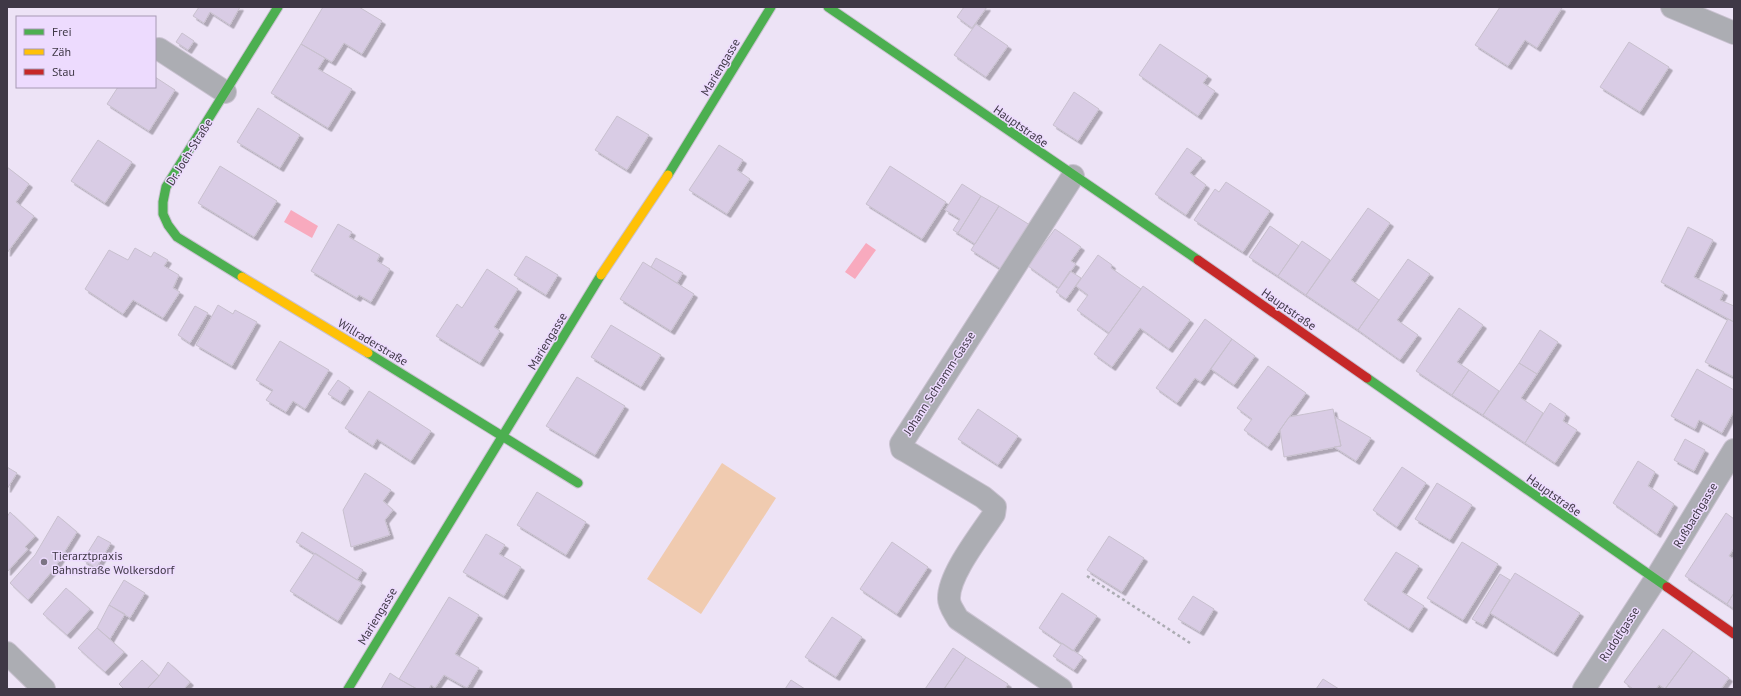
<svg xmlns="http://www.w3.org/2000/svg" width="1741" height="696" font-family="'PT Sans',sans-serif">
<style>
.green{fill:#f0cbb0}
.water{fill:#f8aabe}
.building{fill:#d9cce5;stroke:#c8c0ce;filter:url(#shadow)}
.lines{fill:none;stroke-linecap:round;stroke-linejoin:round}
.street-casing{stroke:#cac2d1;stroke-width:24}
.fast-casing{stroke:#cac2d1;stroke-width:11}
.slow-casing{stroke:#cac2d1;stroke-width:11}
.jam-casing{stroke:#cac2d1;stroke-width:11}
.path{stroke:#acacb3;stroke-width:2.5;stroke-dasharray:3 3;stroke-linecap:butt}
.street{stroke:#acadb3;stroke-width:22}
.fast{stroke:#4caf50;stroke-width:9}
.slow{stroke:#ffc107;stroke-width:9}
.jam{stroke:#c62828;stroke-width:9}
.poi-dot{fill:#7c7484;stroke:#eddbfe;stroke-width:1.5}
.labels{text-anchor:middle;dominant-baseline:central;stroke-width:3;stroke-linejoin:round;paint-order:stroke}
.street-label{font-size:12px;fill:#3f3846;stroke:#eddbfe}
.poi-label{font-size:12px;fill:#3f3846;stroke:#eddbfe;text-anchor:start}
</style>
<defs>
<filter id="shadow"><feDropShadow dx="3.5" dy="3.5" stdDeviation="0" flood-color="#0004"/></filter>
</defs>
<rect width="100%" height="100%" fill="#ede3f6"/>
<path class="green" d="M722,463l54,35 -75,116 -54,-35z"/>
<path class="water" d="M291,210l27,16 -6,12 -28,-16z
M866,243l10,7 -21,29 -10,-7z"/>
<path class="building" d="M199,7h41l-10,18 -20,-13 -6,11 -11,-7z
M323,7h36l23,14 -20,33 -18,-11 -12,19 -31,-18z
M964,7h23l-15,21 -15,-11z
M1500,7h60l2,1 -25,40 -12,-8 -17,26 -33,-21z
M976,24l32,22 -22,31 -32,-22z
M182,33l12,8 -6,9 -12,-8z
M1629,42l40,25 -29,45 -40,-25z
M301,44l24,14 -7,11 34,20 -24,39 -57,-35z
M1160,44l48,32 -5,7 12,8 -17,25 -59,-41z
M155,77l20,13 -26,41 -42,-27 11,-17h37z
M1074,92l25,17 -21,32 -25,-16z
M258,108l42,27 -20,33 -43,-26z
M617,116l32,19 -22,35 -32,-20z
M98,140l34,22 -27,41 -34,-22z
M719,145l24,15 -6,10 13,9 -23,35 -38,-24z
M1187,148l15,10 -12,15 16,12 -20,30 -31,-21z
M220,166l57,35 -23,36 -56,-34z
M890,166l56,36 -24,37 -56,-35z
M7,167l22,17 -13,18 18,14 -27,37z
M1226,182l44,29 -27,41 -49,-32 21,-31 4,3z
M962,184l19,12 -23,37 -5,-3 7,-11 -15,-9z
M981,196l18,10 -24,38 -17,-11z
M999,206l31,19 -29,44 -30,-19z
M1368,208l22,15 -39,57 28,20 -21,30 -52,-35z
M338,224l14,8 -3,5 31,18 -3,6 13,8 -19,33 -12,-7 -2,3 -46,-27z
M1270,226l29,20 -21,30 -29,-19z
M1688,227l25,13 -19,37 30,15 -4,8 14,6v16l-73,-40z
M1055,229l26,18 -10,14 5,3 -17,24 -31,-22z
M1302,241l28,19 -24,35 -28,-19z
M135,248l16,9 3,-5 14,8 -4,6 15,9 -6,13 7,4 -17,26 -30,-18 -10,14 -38,-25 24,-39 19,10z
M1098,255l14,10 -1,3 30,21 -32,44 -32,-23 11,-15 -12,-9z
M526,256l32,19 -12,20 -32,-20z
M656,258l27,15 -6,10 -26,-16z
M1408,259l22,15 -33,46 21,15 -18,25 -42,-30z
M643,262l51,32 -23,37 -51,-32z
M487,269l31,20 -24,38 6,4 -20,32 -44,-27 21,-32 5,4z
M1070,271l11,7 -15,21 -10,-7z
M1143,286l47,34 -21,29 -29,-21 -28,39 -18,-13z
M218,305l15,9 2,-4 22,12 -25,44 -36,-21z
M195,306l13,7 -18,30 -12,-8z
M1459,308l24,17 -26,37 12,8 -17,25 -36,-24z
M1205,319l27,20 -31,43 -6,-4 -18,25 -21,-15z
M1728,319l6,3v55l-29,-15z
M611,325l50,30 -20,32 -50,-30z
M1540,330l18,12 -21,32 -18,-11z
M1232,339l23,17 -21,29 -23,-16z
M280,341l49,29 -24,39 -12,-8 -7,11 -20,-12 7,-10 -17,-10z
M1519,363l18,11 -16,24 22,15 -18,30 -42,-28z
M1268,366l38,27 -38,54 -24,-17 8,-11 -15,-11z
M1697,369l37,21v21l-12,22 -23,-13 -4,9 -24,-13z
M1469,370l30,21 -16,24 -31,-20z
M577,377l48,29 -30,49 -49,-29z
M338,380l12,8 -9,14 -13,-8z
M369,391l62,40 -20,30 -34,-22 -4,7 -28,-18z
M1550,403l16,11 -3,7 14,9 -22,33 -30,-20z
M978,409l40,27 -20,29 -40,-26z
M1333,409l8,37 -57,11 -4,-27 9,-13z
M1335,417l36,21 -15,23 -22,-14 7,-1z
M1685,439l20,11 -11,21 -20,-11z
M1638,461l17,11 -7,14 26,18 -17,30 -44,-31z
M7,467l10,6 -10,16z
M1402,467l24,16 -29,44 -24,-17z
M365,473l26,17 -8,11 10,9 -8,10 5,15 -39,12 -8,-37z
M1437,483l35,22 -22,35 -35,-21z
M537,492l49,30 -20,33 -49,-30z
M10,512l25,24 -10,11 3,2 -21,23v-55z
M1726,513l8,6v29l-5,8 5,3v34l-7,11 -42,-28z
M58,516l19,16 -23,37 -26,31 -18,-17 25,-28z
M302,532l61,38 -6,10 -61,-38z
M486,534l19,11 -6,9 22,13 -17,29 -41,-24z
M98,536l13,7 -15,25 -13,-8z
M1109,536l35,22 -22,34 -35,-22z
M892,542l36,25 -31,47 -37,-25z
M1462,542l36,22 -35,56 -36,-22z
M1396,552l23,14 -17,26 22,14 -15,23 -45,-29z
M315,553l47,30 -24,38 -48,-30z
M1515,573l65,40 -26,40 -64,-40z
M1500,574l10,6 -27,45 -11,-6z
M124,580l21,13 -15,25 -21,-13z
M66,588l24,21 -23,26 -24,-21z
M1062,593l35,23 -24,35 -34,-23z
M1734,593v16l-7,-5z
M1193,596l21,13 -14,23 -22,-13z
M449,597l30,18 -24,39 24,14 -12,20 -23,-13 -9,13 -4,-3 -2,4h-12l-18,-10z
M109,605l16,9 -15,25 -13,-11z
M832,617l30,20 -26,40 -31,-20z
M97,628l27,24 -19,20 -27,-24z
M1663,629l30,22 -28,38 -6,-4 -3,4h-23l-9,-7z
M1062,643l21,14 -9,13 -21,-14z
M953,648l13,9 -22,32h-19z
M1693,651l36,27 -8,11h-56z
M966,657l42,27 -3,5h-61z
M142,660l17,16 -12,13h-23l-5,-5z
M168,662l22,20 -6,7h-37l12,-13z
M390,673l9,6 18,10h-36z
M1323,679l16,10h-23z
M791,680l14,9h-20z"/>
<g class="lines">
<g class="street-casing">
<path id="street" d="M1672,7l62,26
M159,49l66,43
M7,653l37,36
M1061,689l-103,-70c-3,-6 -9,-13 -9,-20 -1,-24 32,-65 45,-85l1,-7 -12,-10 -77,-46 -4,-2 -1,-5 172,-268
M1584,689l71,-109 79,-130"/>
</g>
<g class="fast-casing">
<path id="fast" d="M828,7l370,253
M668,175l103,-168
M242,277l-65,-40 -9,-12 -5,-11v-12l3,-15 112,-180
M368,353l210,130
M1367,378l300,209
M348,689l253,-414"/>
</g>
<g class="slow-casing">
<path id="slow" d="M601,275l67,-100
M242,277l126,76"/>
</g>
<g class="jam-casing">
<path id="jam" d="M1198,260l169,118
M1667,587l67,47"/>
</g>
<path class="path" d="M1087,576l103,67"/>
<use href="#street" class="street"/>
<use href="#fast" class="fast"/>
<use href="#slow" class="slow"/>
<use href="#jam" class="jam"/>
</g>
<circle class="poi-dot" cx="44" cy="562" r="4"/>
<g class="labels">
<g class="street-label">
<text transform="translate(720 67) rotate(-59)">Mariengasse</text>
<text transform="translate(1021 126) rotate(35)">Hauptstraße</text>
<text transform="translate(189 152) rotate(-58)">Dr. Joch-Straße</text>
<text transform="translate(1289 309) rotate(35)">Hauptstraße</text>
<text transform="translate(547 341) rotate(-59)">Mariengasse</text>
<text transform="translate(373 342) rotate(31)">Willraderstraße</text>
<text transform="translate(939 383) rotate(-57)">Johann Schramm-Gasse</text>
<text transform="translate(1554 495) rotate(35)">Hauptstraße</text>
<text transform="translate(1695 515) rotate(-59)">Rußbachgasse</text>
<text transform="translate(377 616) rotate(-59)">Mariengasse</text>
<text transform="translate(1619 634) rotate(-57)">Rudolfgasse</text>
</g>
<g class="poi-label">
<text x="52" y="555">Tierarztpraxis<tspan x="52" dy="14">Bahnstraße Wolkersdorf</tspan></text>
</g>
</g>
<rect width="1741" height="696" fill="none" stroke="#3f3846" stroke-width="16"/>
<rect x="16" y="16" width="140" height="72" fill="#eddbfe" stroke="#a79ab4"/>
<rect x="24" y="29" width="20" height="6" fill="#4caf50" stroke="#a79ab4"/>
<text x="52" y="36" font-size="12" fill="#3f3846">Frei</text>
<rect x="24" y="49" width="20" height="6" fill="#ffc107" stroke="#a79ab4"/>
<text x="52" y="56" font-size="12" fill="#3f3846">Zäh</text>
<rect x="24" y="69" width="20" height="6" fill="#c62828" stroke="#a79ab4"/>
<text x="52" y="76" font-size="12" fill="#3f3846">Stau</text>
</svg>
